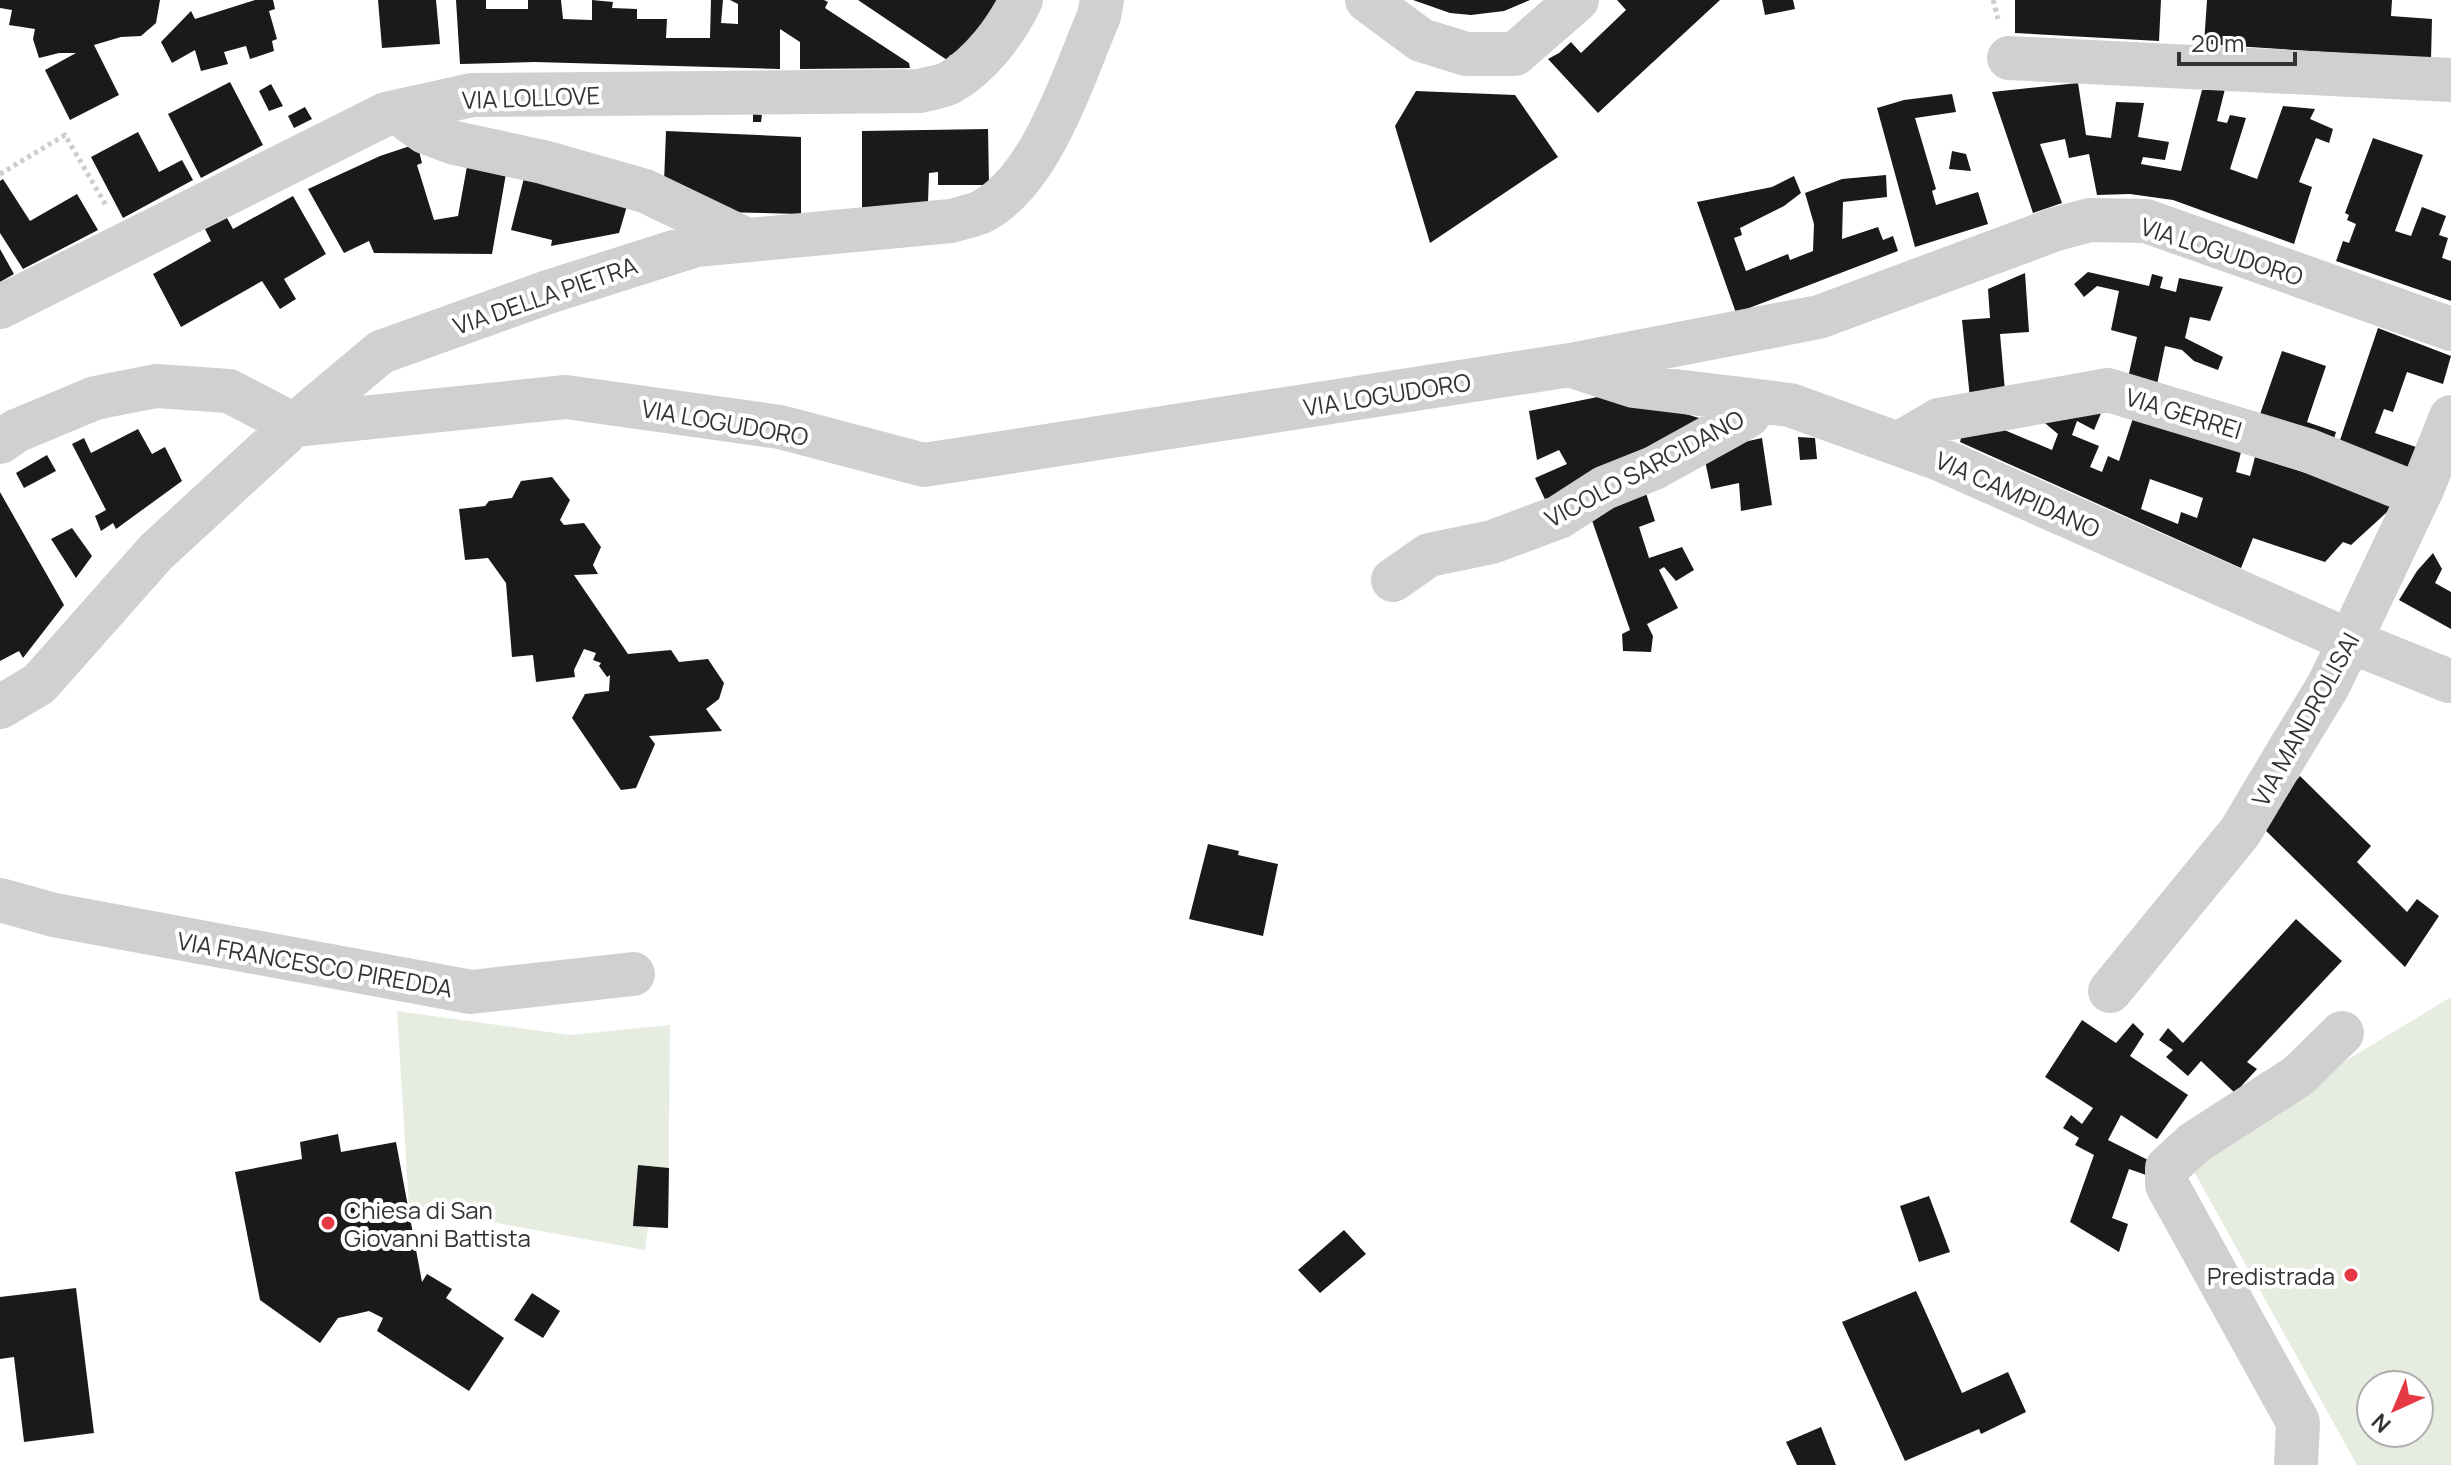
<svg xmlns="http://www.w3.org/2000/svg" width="2451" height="1465" font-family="Manrope,sans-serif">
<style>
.green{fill:#e6ecdf;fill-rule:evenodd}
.building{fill:#1a1a1a;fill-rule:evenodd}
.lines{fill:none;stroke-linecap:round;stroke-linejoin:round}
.path{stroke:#cdcdcd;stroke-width:5;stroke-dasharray:4 4;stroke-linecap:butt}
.minor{stroke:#d0d0d0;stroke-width:44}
.poi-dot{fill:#e63946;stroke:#fff;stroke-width:3}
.labels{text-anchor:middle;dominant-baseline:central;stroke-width:8;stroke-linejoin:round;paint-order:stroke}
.street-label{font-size:24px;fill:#333;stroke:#fff}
.poi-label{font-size:24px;fill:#333;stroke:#fff;text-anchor:start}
</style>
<rect width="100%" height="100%" fill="#fff"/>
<path class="green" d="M2451,997v468h-94l-166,-299 113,-80zM2371,1385h48v48h-48z
M397,1011l173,24 100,-10 -2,203 -20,-1 -3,23 -236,-43z"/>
<path class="building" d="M0,0h160l-4,23 -15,13 -20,1 -27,8 25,50 -49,25 -25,-50 31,-17h-17l-20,5 -6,-19 2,-10 -26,-4 3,-15 -12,-2z
M255,0h18l2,9 -6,2 8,28 -5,2 2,10 -24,8 -4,-13 -22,6 4,12 -27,7 -6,-21 -23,13 -11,-21 30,-31 4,8z
M378,0h58l4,44 -58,4z
M456,0h30v9h42v-9h33l2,19 29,1v-20l21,2 -1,6 25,1v10h30l-1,19h44l1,-38h12l-2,23 17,1v-20l-8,-4h94l4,2 -3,6 84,55 1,5 -110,1v-27l-20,-13v40l-245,-7 -75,2z
M858,0h141l-28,44 -16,14 -5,-3 -3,5z
M1413,0h117l-26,11 -33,4 -21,-2z
M1617,0h103l-122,113 -50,-54 11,-6 12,-11 10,11 45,-43z
M1762,0h31l2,9 -30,6z
M2015,0h146l-2,41 -144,-8z
M2207,0h185l-1,16 41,3 -1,40 -227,-15z
M230,82l33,63 -62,33 -33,-64z
M2078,83l8,52 25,3 5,-36 28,1 -6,34 31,5 -4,18 -22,-3 -2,7 40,7 21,-81 23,-1 -8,32 10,2 3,-8 16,3 -16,51 27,10 26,-73 32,3 -5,10 23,10 -4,14 -13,-5 -17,44 13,5 -18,57 -121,-44 -43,-6 -33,1 -8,-41 -20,4 -4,-19 -25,5 22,59 -29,10 -41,-121z
M271,84l12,22 -14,5 -10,-20z
M1416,91l99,4 43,62 -128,86 -35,-117z
M1952,94l4,18 -41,6 21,71 -4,2 4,14 42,-13 10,32 -73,23 -38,-139 27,-8z
M305,107l7,12 -18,9 -6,-12z
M753,114l9,1 -1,7h-8z
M988,129l1,56h-51v-13l-9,1 -1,30 -66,6v-78z
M666,131l135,6v77l-82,-2 -55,-30z
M138,132l21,40 23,-12 11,20 -70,38 -32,-61z
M2373,138l50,17 -28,76 16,5 11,-29 24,9 -7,19 9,3 -6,20 9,3v40l-115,-40 7,-20 6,2 7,-19 -9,-4 2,-5 -4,-2z
M410,146l8,1 4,16 -5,2 17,55 24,-4 10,-55 39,7 -15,86 -118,-1 -5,-12 -25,12 -36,-64 72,-33z
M1952,151l14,3 5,17 -22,-2z
M525,174l102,32 -8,27 -68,13 1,-6 -41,-10z
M1886,175l1,22 -44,5 -1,37 36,-12 5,13 10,-4 5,15 -162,62 -39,-111 75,-15 22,-11 7,17 -17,13 -44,22 2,7 -8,3 12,33 42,-17 2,6 23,-9 1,-27 -9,-31 37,-14z
M3,179l27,42 47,-27 21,36 -75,39 -23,-36v-52z
M293,196l33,58 -42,25 12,20 -16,10 -18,-28 -81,46 -28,-53 58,-33 -6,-12 22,-11 6,11z
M0,249l14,25 -14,8z
M2088,272l61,14 3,-12 11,3 -3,11 16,4 3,-14 44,9 -13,34 -20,-4 -5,21 38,19 -5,13 -24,-9 -12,-11 -17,-4 -10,48 -29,-7 11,-50 -26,-7 8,-39 -22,-5 -13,11 -10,-13z
M2025,273l4,59 -29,2 6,68 -35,6 -9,-88 28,-2 -2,-29z
M2378,328l73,28 -8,28 -36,-12 -14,40 -9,-3 -9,24 44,15 -8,24 -73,-26z
M2282,351l44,15 -19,56 29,10 -4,13 -74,-25z
M1617,393l82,25 4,11 -155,77 -13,-28 32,-14 -8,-14 -22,10 -8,-49z
M2104,406l-10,24 -17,-9 -5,14 27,11 -9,21 12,5 6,-16 11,5 15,-46 107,37 -5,20 14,4 5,-19 143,45 -47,43 -8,-3 -18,20 -72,-24 -12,30 -281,-126 5,-19 18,-2 69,29 6,-16 -24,-20zM2150,479l53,19 -6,20 -16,-6 -3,12 -37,-15z
M138,429l14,25 13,-7 17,34 -66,48 -3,-6 -12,8 -6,-15 11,-6 -34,-66 12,-6 7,15z
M1798,437l17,1 2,21 -17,1z
M1762,438l10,67 -31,6 -2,-28 -28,6 -7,-33 31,-12z
M47,455l9,16 -32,17 -8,-15z
M552,477l18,23 -10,20 4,5 20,-2 17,24 -8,18 5,9 -24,1 54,79 43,-4 8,12 29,-3 16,24 -5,16 -13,10 16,22 -73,5 6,8 -19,44 -15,2 -49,-72 13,-24 24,-3 1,-16 -3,2 -8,-11 2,-3 -8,-3 3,-7 -12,-4 -10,21 1,7 -39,5 -3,-27 -21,2 -6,-74 -18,-25 -23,2 -6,-51 26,-3 4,-5 23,-3 9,-17z
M1643,484l12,37 -16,6 10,31 33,-11 12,23 -18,11 -12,-14 -5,3 19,38 -31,16 6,12 -2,16 -28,-1 -1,-17 8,-4 -42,-121z
M0,492l64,113 -41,53 -4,-7 -19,10z
M72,528l20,28 -16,22 -25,-39z
M2433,553l9,16 -7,14 16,9v37l-52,-29 18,-29z
M2300,776l71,70 -14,16 50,50 10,-13 22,17 -34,51 -147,-144z
M1208,844l31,7 -1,4 40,9 -15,72 -74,-17z
M2296,919l46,42 -95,101 10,7 -22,24 -34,-32 -13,15 -22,-19 7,-7 -14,-10 9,-12 15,15z
M2082,1020l34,23 17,-20 11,11 -14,22 58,39 -31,44 -36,-24 -13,25 42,21 -4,14 -17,-6 -17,49 16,6 -9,28 -49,-30 24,-67 -19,-10 4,-7 -16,-10 8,-13 11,9 11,-16 -48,-31z
M338,1134l3,18 55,-10 26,140 5,-8 25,15 -6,9 58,40 -35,53 -92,-60 6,-13 -14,-7 -31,7 -18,25 -60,-43 -25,-128 67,-13 -2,-17z
M638,1165l31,3 -1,60 -35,-2z
M1929,1196l21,56 -31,10 -19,-56z
M1344,1230l22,24 -46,39 -22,-23z
M76,1288l18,145 -70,9 -10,-85 -14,2v-62z
M1916,1291l46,102 46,-21 18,40 -45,22 -2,-5 -74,32 -63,-139z
M532,1293l28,18 -17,27 -29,-18z
M1821,1427l15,38h-39l-11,-23z"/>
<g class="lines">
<path class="path" d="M1993,0l5,19
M0,174l65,-39 42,72"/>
<path class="minor" d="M1367,0l54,40 45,14h49l62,-54
M2009,58l442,22
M403,110l5,10 17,12 30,11 88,19 102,29 102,49
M0,307l386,-193 86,-19 448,-4c10,-3 22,-4 31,-9 30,-18 55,-51 70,-82
M1572,366l62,20 156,19 147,53 413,183 99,40
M294,425l272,-28 214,30 144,38 646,-100 249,-48 237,-88 34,-9 56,1 305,108
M0,442l16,-11 79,-33 61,-12 73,5 65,34
M1898,444l41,-24 169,-30 199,60 112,45
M1393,580l36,-25 63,-13 67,-25 45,-29 50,-20 94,-52 10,-15
M0,707l39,-23 117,-132 138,-127 87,-73 167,-60 148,-47 255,-24c10,-3 21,-5 30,-9 61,-31 92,-136 118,-196l3,-16
M0,900l54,15 417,77 162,-18
M2110,991l130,-159 49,-82 39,-64 22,-45 73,-154 28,-70
M2296,1465l2,-43 -131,-237v-17l27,-25 104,-67 44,-43"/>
</g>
<g class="poi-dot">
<circle cx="328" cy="1223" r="8"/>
<circle cx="2351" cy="1275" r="8"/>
</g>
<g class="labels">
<g class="street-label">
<text transform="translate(531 97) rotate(-2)">VIA LOLLOVE</text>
<text transform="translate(2222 251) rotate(18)">VIA LOGUDORO</text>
<text transform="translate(545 295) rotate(-19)">VIA DELLA PIETRA</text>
<text transform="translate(1387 394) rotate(-9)">VIA LOGUDORO</text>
<text transform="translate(2184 413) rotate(17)">VIA GERREI</text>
<text transform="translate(725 422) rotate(10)">VIA LOGUDORO</text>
<text transform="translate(1644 468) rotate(-28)">VICOLO SARCIDANO</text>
<text transform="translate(2018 494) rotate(24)">VIA CAMPIDANO</text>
<text transform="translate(2305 719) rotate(-61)">VIA MANDROLISAI</text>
<text transform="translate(315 964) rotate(10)">VIA FRANCESCO PIREDDA</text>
</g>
<g class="poi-label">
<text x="344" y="1209">Chiesa di San<tspan x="344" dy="28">Giovanni Battista</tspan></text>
<text x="2335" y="1275" text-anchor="end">Predistrada</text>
</g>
</g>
<g transform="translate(2395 1409) rotate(224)"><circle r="38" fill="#ffffff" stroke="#adadad" stroke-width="2"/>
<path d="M0-6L14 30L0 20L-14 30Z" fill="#e63946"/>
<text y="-12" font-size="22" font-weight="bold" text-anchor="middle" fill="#333333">N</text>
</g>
<path d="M2179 52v12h116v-12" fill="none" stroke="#333333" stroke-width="4"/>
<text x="2191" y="52" font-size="24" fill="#333333" stroke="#ffffff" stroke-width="6" paint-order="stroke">20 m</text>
</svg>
